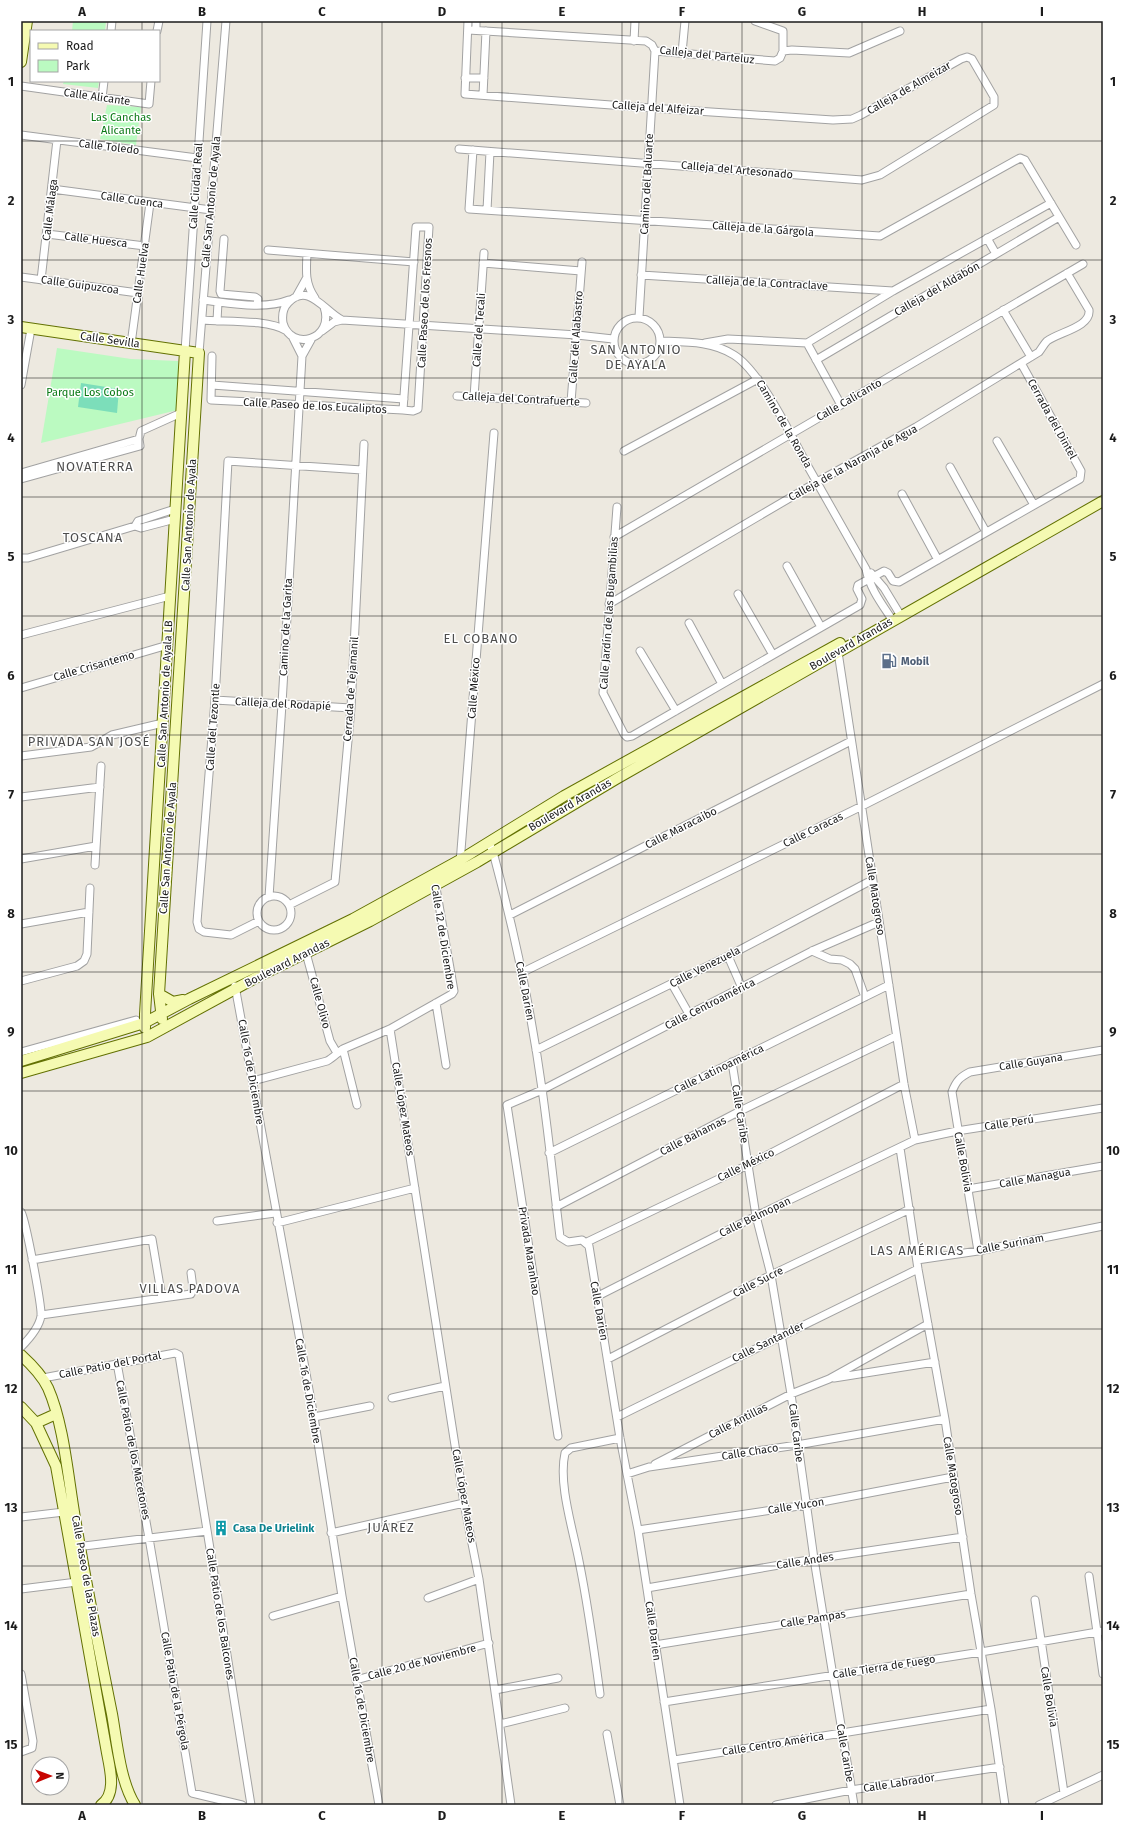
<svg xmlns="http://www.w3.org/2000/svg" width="1124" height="1826" font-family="'Fira Sans',sans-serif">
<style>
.park{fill:#bbfac1}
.pitch{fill:#7cdeba}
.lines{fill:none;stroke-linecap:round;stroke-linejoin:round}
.street-casing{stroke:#a2a2a2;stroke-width:9}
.secondary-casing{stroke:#637103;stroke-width:12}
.street{stroke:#fff;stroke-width:7}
.secondary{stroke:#f5fab2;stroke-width:10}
.grid{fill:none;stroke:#1b1b1b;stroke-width:1;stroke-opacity:0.55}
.labels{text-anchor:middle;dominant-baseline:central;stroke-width:3;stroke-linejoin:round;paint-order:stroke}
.street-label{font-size:11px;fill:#1b1b1b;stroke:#fff}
.park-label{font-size:11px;fill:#0a7915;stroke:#fff}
.service-label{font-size:11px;font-weight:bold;fill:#4e5e75;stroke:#fff;text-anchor:start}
.culture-label{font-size:11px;font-weight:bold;fill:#0d838f;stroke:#fff;text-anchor:start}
.quarter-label{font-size:13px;letter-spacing:1px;fill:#4e4e4e;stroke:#fff}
.neatline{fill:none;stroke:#1b1b1b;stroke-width:1.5}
.grid-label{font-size:13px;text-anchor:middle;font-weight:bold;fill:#1b1b1b}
</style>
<rect width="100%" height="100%" fill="#ede9e0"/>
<path class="park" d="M73,21h33l-1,10h-33z
M64,81h35l-1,7 -35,-4z
M107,105l34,2 -5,38 -36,-6z
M57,348l74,11 47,2v49l-137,33z"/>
<path class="pitch" d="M81,383l38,6 -2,24 -39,-6z"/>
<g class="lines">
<g class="street-casing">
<path id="street" d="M755,21l28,10v20
M468,30l178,11 6,4 3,6
M476,30v-9
M111,31l1,-10
M157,31l2,-10
M634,41l1,-20
M655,51l120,10 5,-3 3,-7 9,-1 57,3 51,-22
M682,53l3,-32
M465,78h19
M21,86l128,18 2,-23
M483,95l3,-64
M102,98l2,-17
M21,135l176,23
M459,149l403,31 18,-5 114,-70v-8l-22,-38 -5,-2 -6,2 -100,56 -9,4 -19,1 -182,-12 -186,-14 3,-73
M473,150l-4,59 411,27 140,-78 5,2 51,85
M52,189l159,21
M487,210l3,-58
M47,234l98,12
M987,238l9,16
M224,239l-4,52 1,3 34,3 3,2 -1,5
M268,250l146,12
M307,254c-1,17 -2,30 8,44
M483,263l98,8
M641,275l252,16
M21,277l117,16
M41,280l16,-140
M296,297l10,-18
M203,300c27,3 61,10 86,0
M324,307c11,33 -33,45 -41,16 -1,-7 0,-15 5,-20 20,-22 37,9 54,17
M1003,310l28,47
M639,317l16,-266
M614 341a23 23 0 1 1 46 0a23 23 0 1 1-46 0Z
M202,320c23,2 66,-1 85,11
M217,321l1,-19
M322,331l12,-9 8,-2 235,15 36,4
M292,336l10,20
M660,341c26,1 52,0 74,14 26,16 57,80 72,108 20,36 40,71 60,106 4,20 16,35 27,52
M705,343l23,-4 79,4
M807,343l86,-52 158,-88
M807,343l34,62
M131,344l19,-141
M185,351l22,-330
M199,353l27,-332
M212,356l-1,44 192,10 10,1 5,-2 11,-182h-13l-13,183
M816,360l243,-143
M21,385l10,-56
M212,385l192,14
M457,396l129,7
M474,397l10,-144
M571,402l11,-140
M997,441l37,64
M624,451l134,-72
M950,467l36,65
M21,473l118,-34
M21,479l119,-33 -1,-7 2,-8 40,-18
M902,494l36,66
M617,507l-14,186 21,41 3,3 5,-1 228,-131 2,-6 -5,-10 1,-4 26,-14 4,2 5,8 6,1 181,-103 1,-8 -60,-108
M135,526l3,-5 37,-12
M614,537l469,-273
M21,558h7l107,-32 6,2 34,-9
M787,566l34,61
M871,573l13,15 17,28
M738,594l35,61
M609,604l208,-122 99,-55 123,-75c3,-4 5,-8 8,-11 12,-9 44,-14 42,-31l-22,-37
M689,623l33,61
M21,635l149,-39
M640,651l36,60
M838,652l66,432 11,56
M21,688l147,-43
M215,700l136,8
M21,756l70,-9 21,-12 51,-12
M21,797l79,-10
M489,843l4,9c21,78 38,157 49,237 7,49 12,99 18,148l8,5 14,-2 7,6 31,192 18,92 42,275
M21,859l75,-13
M460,863l34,-430
M95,865l6,-99
M257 913a17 17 0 1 1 34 0a17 17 0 1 1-34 0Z
M269,897l13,-193 20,-348 10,-18
M289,905l46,-23 16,-174 13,-264
M510,915l341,-174
M259,921l-28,14 -27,-3 -5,-3 -2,-7 18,-222 13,-239 134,9
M21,924l68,-12
M812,951l18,8 12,1 8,4 5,5 10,28
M306,953l24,88 7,12
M728,956l14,32
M521,973l339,-166 243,-123
M21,981l56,-15 7,-5 3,-7 3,-66
M672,984l17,30
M235,986l79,431 28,179 37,209
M436,1003l10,62
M390,1029l74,474 15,76 32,226
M343,1049l14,56
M536,1050l192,-94 144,-76
M21,1052l115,-32
M732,1062l24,154 15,59 20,119 23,165 40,246
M253,1081l74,-20c6,-3 10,-8 16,-12l47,-20 62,-35 2,-3 -19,-109
M900,1148l18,121 27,150 26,175 20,115 14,96
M549,1153l340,-168
M968,1189l135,-23
M556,1207l184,-96 156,-75
M21,1212c5,9 21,95 20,104 -2,12 -12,23 -20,31
M217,1221l58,-8
M277,1223l138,-35
M587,1242l161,-77 156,-81
M978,1251l-26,-159c4,-11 8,-15 18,-20l133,-22
M32,1260l120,-21 10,59
M917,1260l61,-9 125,-25
M596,1297l160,-81 159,-76 42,-9 146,-23
M41,1315l150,-21 2,-6 -2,-15
M608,1359l163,-84 139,-66
M117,1363l32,175 43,255 50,12
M43,1378l132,-25 4,2 72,450
M834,1378l101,-16
M392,1398l53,-12
M314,1417l56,-11
M617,1417l301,-148
M558,1436l-51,-331 35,-15 270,-139 67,-29
M655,1464l136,-70 38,-15 99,-55
M627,1474l22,-7 148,-22 148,-26
M21,1517l43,-5
M638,1530l168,-25 147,-28
M331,1533l133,-30
M76,1547l131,-16
M1089,1576l14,98
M647,1588l167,-29 149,-22
M21,1589l56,-7
M428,1598l51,-19
M1035,1600l29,193
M273,1616l69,-20
M655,1645l316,-51
M21,1674l12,67 -1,7 -11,4
M356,1680l133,-37
M495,1690l63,-12
M600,1694c-6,-45 -12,-89 -21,-133 -6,-32 -21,-77 -14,-108l6,-5 49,-10
M664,1702l317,-50 122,-21
M500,1724l65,-16
M607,1734l13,71
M674,1760l317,-51
M776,1805l75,-15 149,-23
M1039,1805l64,-30"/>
</g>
<g class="secondary-casing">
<path id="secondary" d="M21,62l6,-41
M21,327l178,26 -40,641 3,25
M159,994l14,8 10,-2
M145,1028v-14l40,-663
M21,1061l123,-38 45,-24 164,-80 107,-59 104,-64 276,-153
M21,1073l126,-36 112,-61 111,-55 107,-59 139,-83 487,-278
M21,1355c11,10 21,20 27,33 16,36 20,90 27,130 11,66 24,131 37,196 5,28 8,67 23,91
M21,1407l15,16 20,43 51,287c3,16 10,41 -6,52
M36,1423l20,-9"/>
</g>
<use href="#street" class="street"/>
<use href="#secondary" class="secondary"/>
</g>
<path class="grid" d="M142,21v10M262,21v1784M382,21v1784M502,21v1784M622,21v1784M742,21v1784M862,21v1784M982,21v1784M142,81v1724M21,141h1082M21,260h1082M21,378h1082M21,497h1082M21,616h1082M21,735h1082M21,854h1082M21,972h1082M21,1091h1082M21,1210h1082M21,1329h1082M21,1448h1082M21,1566h1082M21,1685h1082"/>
<defs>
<g id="fuel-bare" transform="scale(1.2)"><path d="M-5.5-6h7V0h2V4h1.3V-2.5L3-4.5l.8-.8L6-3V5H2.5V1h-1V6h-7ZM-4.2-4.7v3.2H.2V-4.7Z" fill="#5c6f8a" stroke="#fff" stroke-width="2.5" paint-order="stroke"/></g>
<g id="building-bare" transform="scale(1.2)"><path d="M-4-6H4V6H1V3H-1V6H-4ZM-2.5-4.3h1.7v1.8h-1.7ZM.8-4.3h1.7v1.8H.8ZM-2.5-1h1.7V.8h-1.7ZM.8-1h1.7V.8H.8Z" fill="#0f9aa8" stroke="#fff" stroke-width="2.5" paint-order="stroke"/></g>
</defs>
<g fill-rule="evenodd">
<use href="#fuel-bare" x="889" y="661"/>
<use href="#building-bare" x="221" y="1528"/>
</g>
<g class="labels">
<g class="street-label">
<text transform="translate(707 55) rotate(6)">Calleja del Parteluz</text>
<text transform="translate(909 88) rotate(-30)">Calleja de Almeizar</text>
<text transform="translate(97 97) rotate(8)">Calle Alicante</text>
<text transform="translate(658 108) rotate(4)">Calleja del Alfeizar</text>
<text transform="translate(109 147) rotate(7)">Calle Toledo</text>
<text transform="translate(737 170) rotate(5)">Calleja del Artesonado</text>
<text transform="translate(647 184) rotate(-87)">Camino del Baluarte</text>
<text transform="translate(196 186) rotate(-86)">Calle Ciudad Real</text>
<text transform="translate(132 200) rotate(8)">Calle Cuenca</text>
<text transform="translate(211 202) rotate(-85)">Calle San Antonio de Ayala</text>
<text transform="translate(50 210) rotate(-83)">Calle Málaga</text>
<text transform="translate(763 229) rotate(4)">Calleja de la Gárgola</text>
<text transform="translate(96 240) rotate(7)">Calle Huesca</text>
<text transform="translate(141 273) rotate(-82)">Calle Huelva</text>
<text transform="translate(767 283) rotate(3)">Calleja de la Contraclave</text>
<text transform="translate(80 285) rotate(8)">Calle Guipuzcoa</text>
<text transform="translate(937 289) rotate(-30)">Calleja del Aldabón</text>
<text transform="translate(425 303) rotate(-87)">Calle Paseo de los Fresnos</text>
<text transform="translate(479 330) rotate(-86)">Calle del Tecali</text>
<text transform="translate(576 337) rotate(-86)">Calle del Alabastro</text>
<text transform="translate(110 340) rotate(8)">Calle Sevilla</text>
<text transform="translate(521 399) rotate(3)">Calleja del Contrafuerte</text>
<text transform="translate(849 400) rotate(-30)">Calle Calicanto</text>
<text transform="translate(315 406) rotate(3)">Calle Paseo de los Eucaliptos</text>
<text transform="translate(1052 419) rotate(61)">Cerrada del Dintel</text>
<text transform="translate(784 424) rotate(60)">Camino de la Ronda</text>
<text transform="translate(853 463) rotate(-29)">Calleja de la Naranja de Agua</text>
<text transform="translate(189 525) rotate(-87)">Calle San Antonio de Ayala</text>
<text transform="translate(609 613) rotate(-86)">Calle Jardín de las Bugambilias</text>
<text transform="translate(286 627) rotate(-87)">Camino de la Garita</text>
<text transform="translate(851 644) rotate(-30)">Boulevard Arandas</text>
<text transform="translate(94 666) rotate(-16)">Calle Crisantemo</text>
<text transform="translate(474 688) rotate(-86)">Calle México</text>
<text transform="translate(351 689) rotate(-86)">Cerrada de Tejamanil</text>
<text transform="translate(165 694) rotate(-87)">Calle San Antonio de Ayala LB</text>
<text transform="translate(283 704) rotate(3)">Calleja del Rodapié</text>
<text transform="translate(213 727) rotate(-86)">Calle del Tezontle</text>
<text transform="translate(570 805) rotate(-30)">Boulevard Arandas</text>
<text transform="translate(681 828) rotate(-27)">Calle Maracaibo</text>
<text transform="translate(813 830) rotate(-26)">Calle Caracas</text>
<text transform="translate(168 848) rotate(-86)">Calle San Antonio de Ayala</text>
<text transform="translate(875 896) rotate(81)">Calle Matogroso</text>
<text transform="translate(443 937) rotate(81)">Calle 12 de Diciembre</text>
<text transform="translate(287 963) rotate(-27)">Boulevard Arandas</text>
<text transform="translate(705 967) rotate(-27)">Calle Venezuela</text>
<text transform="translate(525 991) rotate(79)">Calle Darien</text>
<text transform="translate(320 1003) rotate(75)">Calle Olivo</text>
<text transform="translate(710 1004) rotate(-27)">Calle Centroamérica</text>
<text transform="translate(1031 1062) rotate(-9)">Calle Guyana</text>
<text transform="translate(719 1069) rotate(-26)">Calle Latinoamérica</text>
<text transform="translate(251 1072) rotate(80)">Calle 16 de Diciembre</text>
<text transform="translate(403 1109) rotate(81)">Calle López Mateos</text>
<text transform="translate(740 1114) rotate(81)">Calle Caribe</text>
<text transform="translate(1009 1123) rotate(-9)">Calle Perú</text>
<text transform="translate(693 1136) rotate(-27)">Calle Bahamas</text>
<text transform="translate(963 1162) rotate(80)">Calle Bolivia</text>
<text transform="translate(746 1165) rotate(-26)">Calle México</text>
<text transform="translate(1035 1178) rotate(-10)">Calle Managua</text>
<text transform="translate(755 1217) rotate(-26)">Calle Belmopan</text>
<text transform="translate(1010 1244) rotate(-11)">Calle Surinam</text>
<text transform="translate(529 1251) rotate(81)">Privada Maranhao</text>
<text transform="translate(758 1282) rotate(-27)">Calle Sucre</text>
<text transform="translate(599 1311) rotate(80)">Calle Darien</text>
<text transform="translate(768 1342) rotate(-26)">Calle Santander</text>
<text transform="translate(110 1365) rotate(-11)">Calle Patio del Portal</text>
<text transform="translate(308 1391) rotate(80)">Calle 16 de Diciembre</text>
<text transform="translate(738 1421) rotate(-27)">Calle Antillas</text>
<text transform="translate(796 1433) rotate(83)">Calle Caribe</text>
<text transform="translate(133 1450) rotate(79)">Calle Patio de los Macetones</text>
<text transform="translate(750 1452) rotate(-9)">Calle Chaco</text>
<text transform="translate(953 1476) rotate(81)">Calle Matogroso</text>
<text transform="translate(464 1496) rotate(80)">Calle López Mateos</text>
<text transform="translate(796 1506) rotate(-9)">Calle Yucon</text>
<text transform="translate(805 1561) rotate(-9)">Calle Andes</text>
<text transform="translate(86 1576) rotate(80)">Calle Paseo de las Plazas</text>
<text transform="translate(220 1614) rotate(81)">Calle Patio de los Balcones</text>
<text transform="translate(813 1619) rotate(-9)">Calle Pampas</text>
<text transform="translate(653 1631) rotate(82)">Calle Darien</text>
<text transform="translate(422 1662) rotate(-15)">Calle 20 de Noviembre</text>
<text transform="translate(884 1667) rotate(-9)">Calle Tierra de Fuego</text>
<text transform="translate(175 1691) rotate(80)">Calle Patio de la Pérgola</text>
<text transform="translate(1049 1697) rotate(81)">Calle Bolivia</text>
<text transform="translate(362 1710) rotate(80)">Calle 16 de Diciembre</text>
<text transform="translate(773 1744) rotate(-9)">Calle Centro América</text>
<text transform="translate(845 1753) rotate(80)">Calle Caribe</text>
<text transform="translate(899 1783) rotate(-9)">Calle Labrador</text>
</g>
<g class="park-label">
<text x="121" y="117">Las Canchas<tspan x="121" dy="13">Alicante</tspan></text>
<text x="90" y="392">Parque Los Cobos</text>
</g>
<g class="service-label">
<text x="901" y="661">Mobil</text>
</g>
<g class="culture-label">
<text x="233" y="1528">Casa De Urielink</text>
</g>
<g class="quarter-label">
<text x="636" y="349">SAN ANTONIO<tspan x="636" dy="15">DE AYALA</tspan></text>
<text x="95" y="466">NOVATERRA</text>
<text x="93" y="537">TOSCANA</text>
<text x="481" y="638">EL COBANO</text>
<text x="89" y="741">PRIVADA SAN JOSÉ</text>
<text x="917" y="1250">LAS AMÉRICAS</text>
<text x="190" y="1288">VILLAS PADOVA</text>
<text x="391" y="1527">JUÁREZ</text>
</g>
</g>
<rect width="1124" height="1826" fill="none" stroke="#ffffff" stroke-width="44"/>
<rect x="30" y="30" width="130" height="52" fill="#ffffff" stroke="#a4a4a4"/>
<rect x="38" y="43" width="20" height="6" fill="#f5fab2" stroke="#a4a4a4"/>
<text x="66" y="50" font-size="12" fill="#1b1b1b">Road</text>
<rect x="38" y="60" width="20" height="12" fill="#bbfac1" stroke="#a4a4a4"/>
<text x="66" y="70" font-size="12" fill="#1b1b1b">Park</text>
<g transform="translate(50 1776) rotate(89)"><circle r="19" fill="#ffffff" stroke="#a4a4a4"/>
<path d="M0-3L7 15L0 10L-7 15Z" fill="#c70400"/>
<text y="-6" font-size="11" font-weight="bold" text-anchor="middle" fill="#1b1b1b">N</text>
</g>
<rect x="22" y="22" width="1080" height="1782" class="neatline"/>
<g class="grid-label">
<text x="82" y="16">A</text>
<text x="202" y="16">B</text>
<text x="322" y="16">C</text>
<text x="442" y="16">D</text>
<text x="562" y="16">E</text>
<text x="682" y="16">F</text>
<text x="802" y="16">G</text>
<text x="922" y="16">H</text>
<text x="1042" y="16">I</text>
<text x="11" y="86">1</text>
<text x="1113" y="86">1</text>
<text x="11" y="205">2</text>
<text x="1113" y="205">2</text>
<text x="11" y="324">3</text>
<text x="1113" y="324">3</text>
<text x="11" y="442">4</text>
<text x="1113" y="442">4</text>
<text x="11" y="561">5</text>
<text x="1113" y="561">5</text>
<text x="11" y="680">6</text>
<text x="1113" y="680">6</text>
<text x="11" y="799">7</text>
<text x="1113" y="799">7</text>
<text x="11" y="918">8</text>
<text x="1113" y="918">8</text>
<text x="11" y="1036">9</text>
<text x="1113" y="1036">9</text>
<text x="11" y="1155">10</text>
<text x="1113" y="1155">10</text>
<text x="11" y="1274">11</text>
<text x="1113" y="1274">11</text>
<text x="11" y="1393">12</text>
<text x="1113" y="1393">12</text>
<text x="11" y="1512">13</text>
<text x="1113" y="1512">13</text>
<text x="11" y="1630">14</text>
<text x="1113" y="1630">14</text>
<text x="11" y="1749">15</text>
<text x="1113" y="1749">15</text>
<text x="82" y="1820">A</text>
<text x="202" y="1820">B</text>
<text x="322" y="1820">C</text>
<text x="442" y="1820">D</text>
<text x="562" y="1820">E</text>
<text x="682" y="1820">F</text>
<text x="802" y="1820">G</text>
<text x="922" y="1820">H</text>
<text x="1042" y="1820">I</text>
</g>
</svg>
